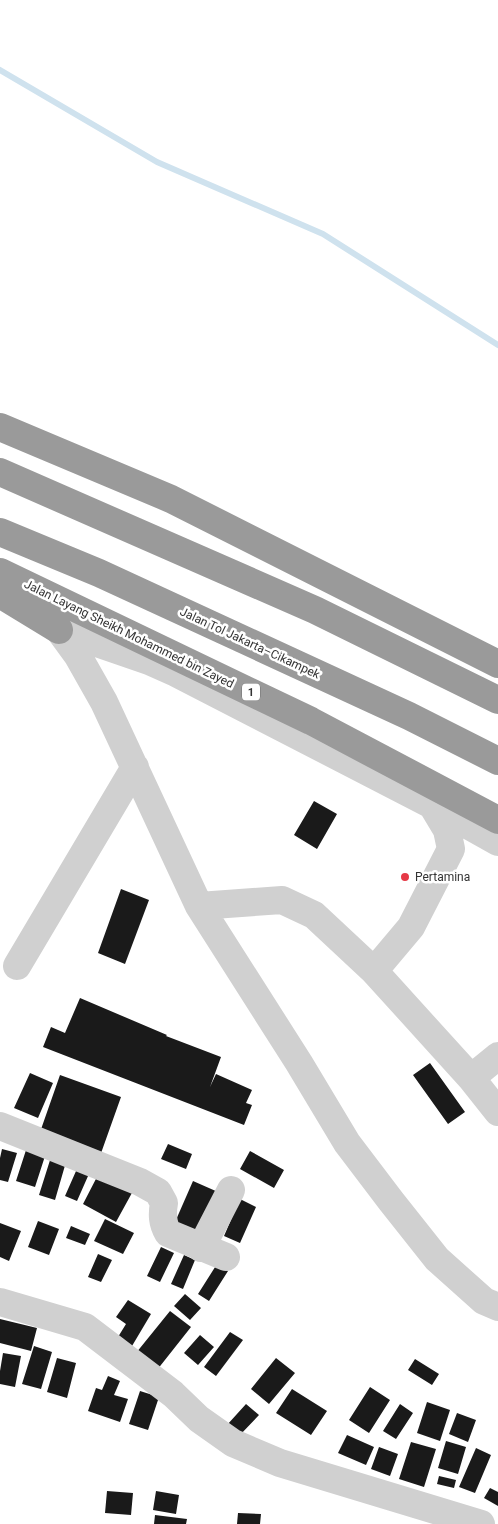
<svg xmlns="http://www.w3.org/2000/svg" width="498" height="1524" font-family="Roboto,sans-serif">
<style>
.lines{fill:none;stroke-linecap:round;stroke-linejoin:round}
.stream{stroke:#cfe2ee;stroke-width:6}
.building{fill:#1a1a1a}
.minor{stroke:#d0d0d0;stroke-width:28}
.highway{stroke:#9a9a9a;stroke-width:28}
.poi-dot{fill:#e63946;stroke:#fff;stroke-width:2}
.labels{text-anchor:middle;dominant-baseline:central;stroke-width:5;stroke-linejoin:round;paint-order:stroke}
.shield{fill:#fff;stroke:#707070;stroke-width:1}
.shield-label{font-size:11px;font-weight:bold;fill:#333}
.street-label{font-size:12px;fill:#333;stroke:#fff}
.poi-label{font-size:12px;fill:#333;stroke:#fff;text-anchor:start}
</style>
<rect width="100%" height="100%" fill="#fff"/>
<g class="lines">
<path class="stream" d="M0,70l157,92 166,72 175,111"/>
</g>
<path class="building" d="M314,801l23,13 -20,35 -23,-14z
M121,889l28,11 -24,64 -27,-11z
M80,998l87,37 -1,1 55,21 -11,30 6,-13 36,16 -6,13 6,2 -8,20 -201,-78 8,-20 14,6z
M430,1063l35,49 -17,12 -35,-49z
M30,1073l23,10 -15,35 -24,-10z
M60,1075l61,22 -21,59 -61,-21z
M168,1144l24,10 -6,15 -25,-10z
M27,1147l19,6 -11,34 -19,-6z
M2,1149l15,4 -9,29 -8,-2v-22z
M250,1151l34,19 -10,18 -34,-19z
M51,1157l15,5 -11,38 -16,-5z
M80,1162l12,5 -15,34 -12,-5z
M99,1173l34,18 -17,31 -33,-18z
M193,1181l25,11 -22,48 -24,-11z
M240,1199l16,8 -16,36 -16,-7z
M105,1219l29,14 -11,21 -29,-13z
M38,1221l21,8 -10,26 -21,-8z
M0,1223l21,8 -12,30 -9,-4z
M71,1226l19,8 -5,11 -19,-7z
M161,1247l13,6 -14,29 -13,-6z
M98,1254l14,6 -11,22 -13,-5z
M184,1255l11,5 -12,29 -12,-5z
M217,1264l11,7 -19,30 -11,-7z
M185,1294l16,14 -11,12 -16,-14z
M128,1300l23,14 -19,32 -14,-9 8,-13 -10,-7z
M170,1311l21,16 -34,43 -21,-17z
M0,1319l37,9 -6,23 -31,-8z
M230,1332l13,8 -27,36 -12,-9z
M200,1335l14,12 -16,18 -14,-12z
M34,1346l18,6 -11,37 -19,-5z
M3,1353l18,3 -6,31 -15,-3v-13z
M57,1358l19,5 -9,35 -20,-6z
M276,1358l19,15 -26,31 -18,-15z
M415,1359l24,15 -7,11 -24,-15z
M108,1376l12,5 -6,14 14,4 -8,23 -32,-11 8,-23 6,2z
M370,1387l20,13 -21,33 -20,-13z
M292,1389l35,22 -16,24 -35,-22z
M140,1391l19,6 -11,33 -19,-6z
M427,1402l23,8 -10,31 -23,-8z
M246,1404l13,11 -20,21 -12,-11z
M400,1404l13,9 -17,26 -13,-8z
M457,1413l19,7 -8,22 -19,-8z
M347,1435l27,12 -8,18 -28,-12z
M446,1441l20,6 -8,27 -20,-6z
M411,1442l25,7 -12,38 -25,-8z
M379,1447l19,7 -8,22 -19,-7z
M476,1448l15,7 -16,38 -16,-6z
M439,1476l17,4 -2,8 -17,-4z
M490,1488l8,4v14l-14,-8z
M107,1491l26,2 -2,22 -26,-2z
M156,1491l23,4 -3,19 -23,-4z
M238,1513l23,1 -1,10h-23z
M155,1515l32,4 -1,5h-32z"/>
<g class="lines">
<path class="minor" d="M59,630l19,26 26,46 95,204 100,157 48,80 44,58 46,58 47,42 14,6
M59,630l90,31 27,12 256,132 66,37
M199,906l83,-6 32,15 60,56 97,107 27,34
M17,966l118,-199
M374,971l37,-44 40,-78 -4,-19 -15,-25
M471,1078l27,-22
M0,1126l140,56 18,10 6,11c-2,11 -2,20 4,30l58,24
M201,1248l30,-58
M0,1302l85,25 88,67 26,25 34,24 47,20 201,61"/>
<path class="highway" d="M0,427l171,72 327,165
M0,472l315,138 183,90
M0,532l99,41 310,143 89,45
M0,572l311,149 187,99
M0,594l59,36"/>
</g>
<circle class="poi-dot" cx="405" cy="877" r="5"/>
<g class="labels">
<rect class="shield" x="242" y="683.5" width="18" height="17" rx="4"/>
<g class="shield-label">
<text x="251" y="692">1</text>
</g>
<g class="street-label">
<text transform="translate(129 634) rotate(26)">Jalan Layang Sheikh Mohammed bin Zayed</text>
<text transform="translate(250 643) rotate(25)">Jalan Tol Jakarta–Cikampek</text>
</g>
<g class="poi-label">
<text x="415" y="877">Pertamina</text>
</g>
</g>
</svg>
